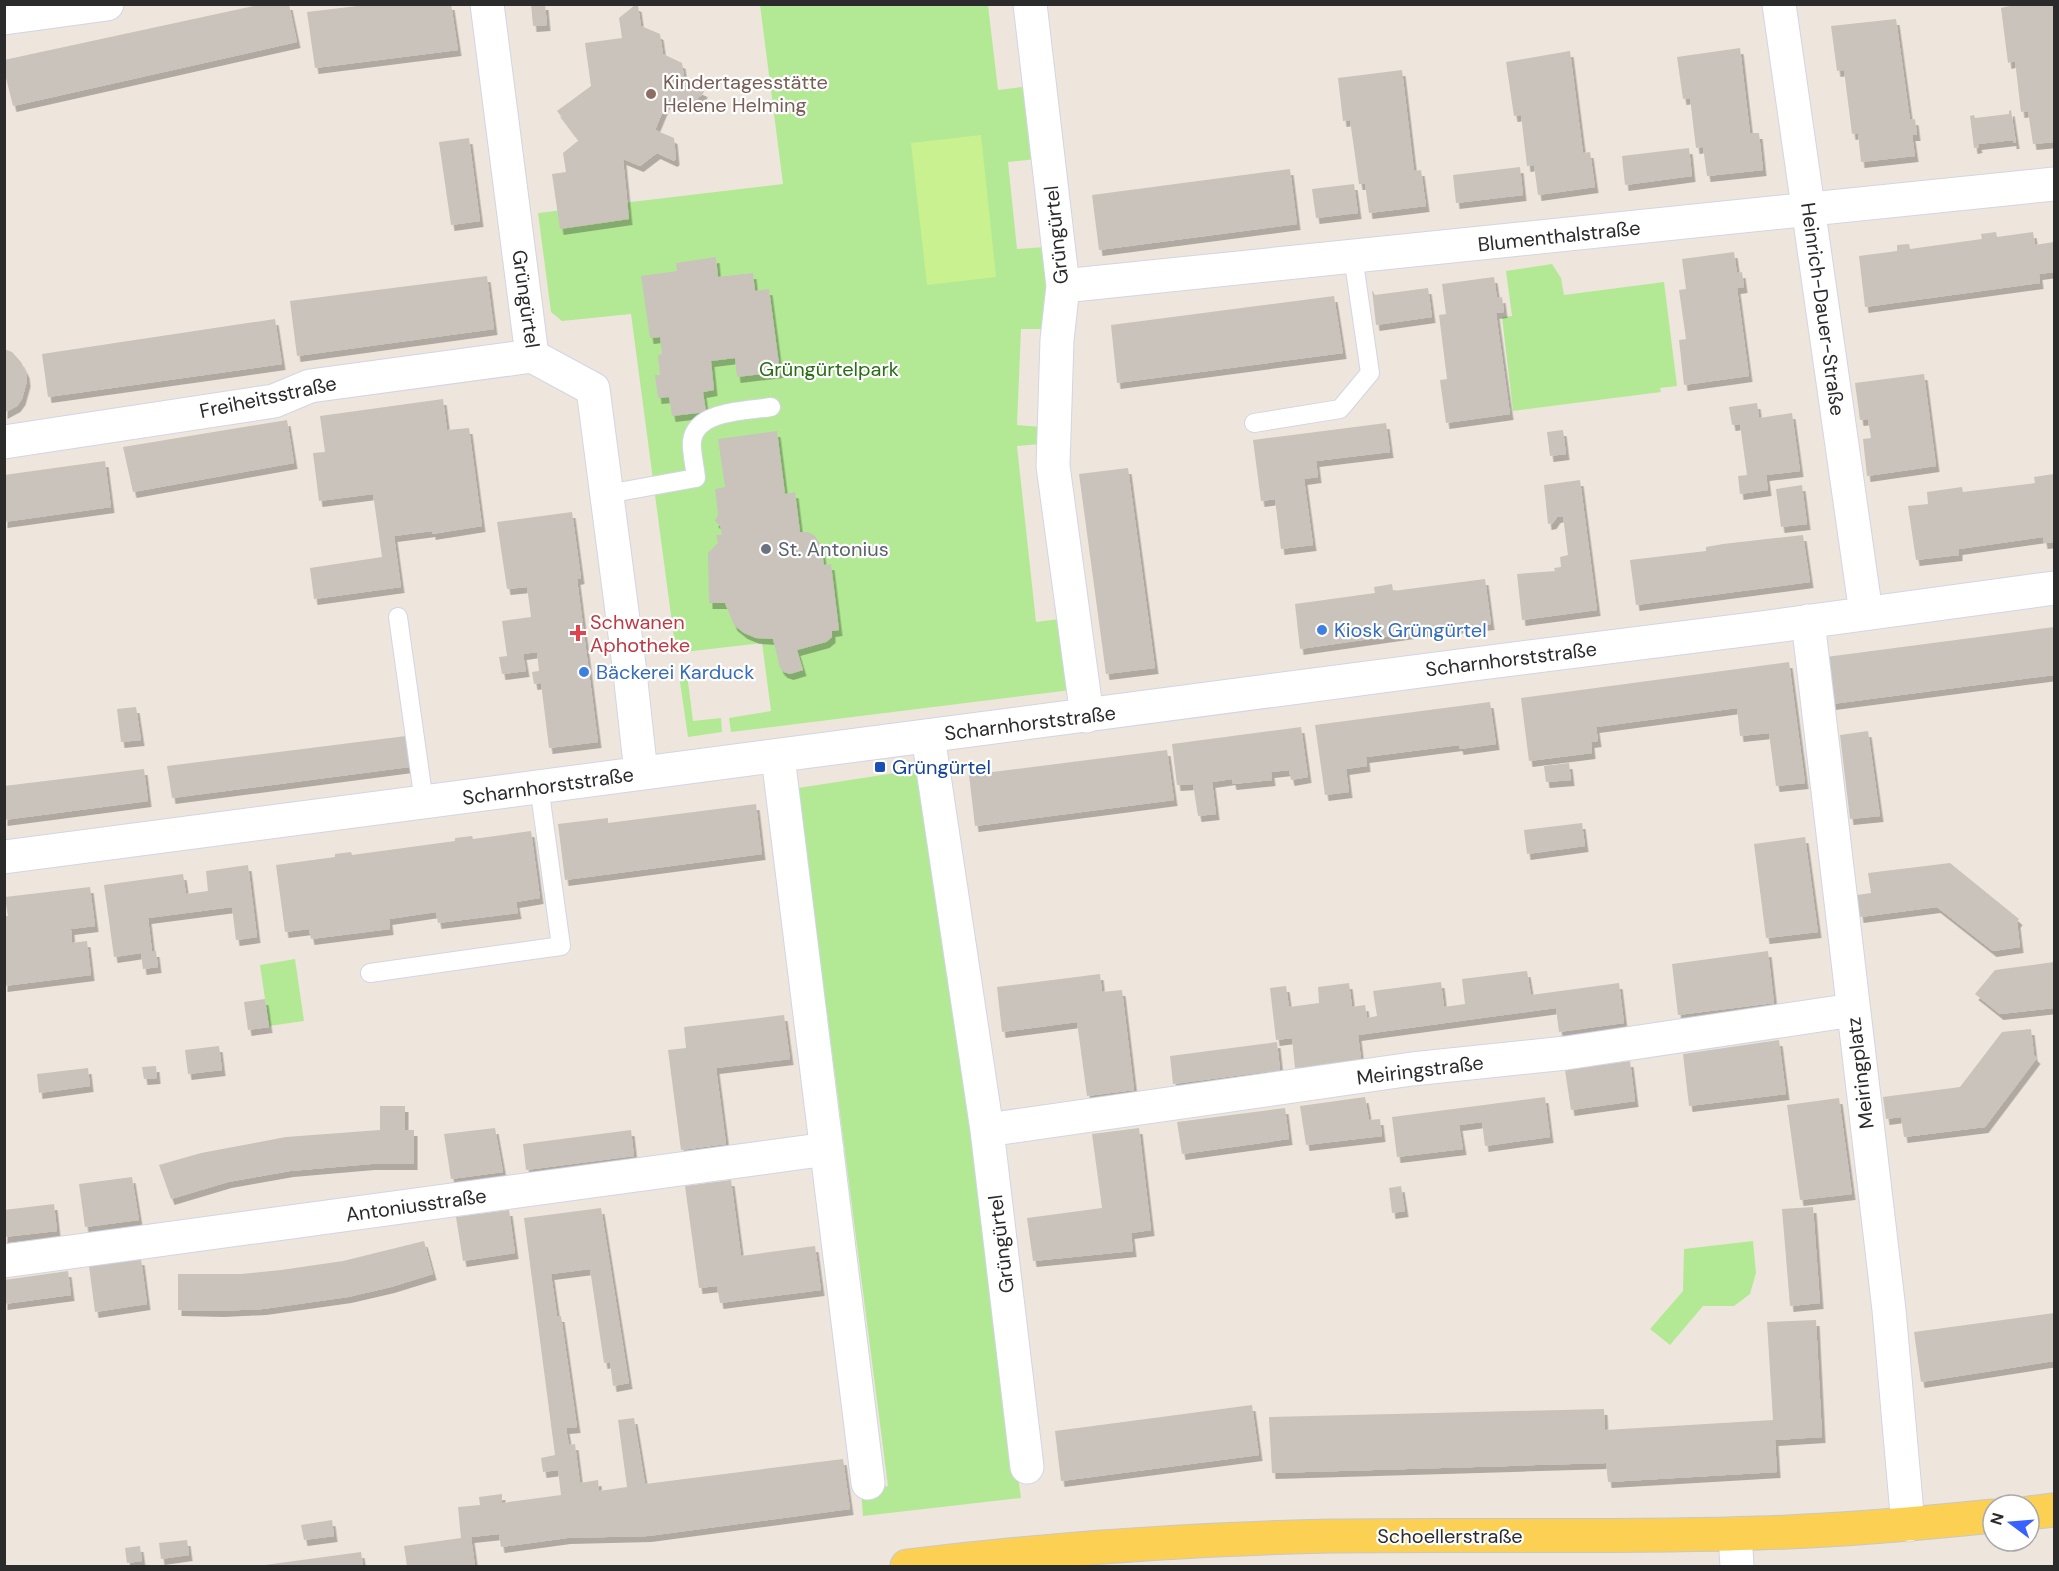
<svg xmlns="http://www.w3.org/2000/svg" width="2059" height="1571" font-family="'DM Sans',sans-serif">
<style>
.green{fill:#b3e994}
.pitch{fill:#caf18f}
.building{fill:#c9c3bb;filter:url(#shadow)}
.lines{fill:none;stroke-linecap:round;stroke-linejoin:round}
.service-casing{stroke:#d1d5e5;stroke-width:20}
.minor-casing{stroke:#d1d5e5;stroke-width:35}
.primary-casing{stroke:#c8c8c8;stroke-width:35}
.service{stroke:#fff;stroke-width:18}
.minor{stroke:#fff;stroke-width:33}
.primary{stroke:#fcd053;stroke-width:33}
.education-dot{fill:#8d6e63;stroke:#fff;stroke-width:2}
.worship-dot{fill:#6b7280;stroke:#fff;stroke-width:2}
.shop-dot{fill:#3f7fe0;stroke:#fff;stroke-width:2}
.health-dot{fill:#e0444e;stroke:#fff;stroke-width:2}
.transit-dot{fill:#1a4fb4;stroke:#fff;stroke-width:2}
.labels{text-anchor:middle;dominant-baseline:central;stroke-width:4.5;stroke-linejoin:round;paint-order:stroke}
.education-label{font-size:20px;fill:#785e54;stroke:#fff;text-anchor:start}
.street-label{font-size:20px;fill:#2b2b2b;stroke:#fff}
.park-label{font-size:20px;fill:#296e14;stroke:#fff}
.worship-label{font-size:20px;fill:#5b616d;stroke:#fff;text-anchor:start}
.health-label{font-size:20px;fill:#be3a42;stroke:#fff;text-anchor:start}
.shop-label{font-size:20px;fill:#366cbe;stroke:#fff;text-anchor:start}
.transit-label{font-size:20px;fill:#164399;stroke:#fff;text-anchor:start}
</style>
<defs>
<filter id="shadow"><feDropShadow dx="3.5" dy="6" stdDeviation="0" flood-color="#0004"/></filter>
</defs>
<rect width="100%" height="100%" fill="#eee6dc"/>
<path class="green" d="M760,5h228l10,85 31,-4 7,73 -28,3 9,87 29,-2 4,30 -4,52h-25l-4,96 25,2 -1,17 -24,2 19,176 24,-3 11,71 -340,42 -2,-14 42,-7 -9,-68 -86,10 -45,-339 -69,7 -11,-9 -13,-99 245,-29z
M1552,264l9,14 3,17 100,-13 13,104 -17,2 1,4 -148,19 -11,-94 10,-1 -6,-45z
M687,674l6,47 28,-3 1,14 -34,5 -9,-62z
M921,769l100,729 -158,18 -2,-26 27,-4 -90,-698z
M295,959l9,62 -35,5 -9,-61z
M1753,1241l3,32 -6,21 -16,12h-31l-33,39 -20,-16 33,-38 1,-42z"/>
<path class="pitch" d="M981,135l15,142 -69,8 -16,-142z"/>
<path class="building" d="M263,4h26l8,38 -284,64 -9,-36v-10z
M374,4h77l7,46 -143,18 -8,-56z
M531,4h14l2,21 -14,1z
M2019,4h35v138l-21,2 -5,-33 -7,1 -6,-51 -7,2 -7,-55z
M635,5l3,1 3,20 19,8 3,20 19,9 3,20 19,8 -1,3 -17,13 -18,-8 -13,31 19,8 2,21 -2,2 -17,-8 -17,13 -17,-7 6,60 -69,10 -8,-55 14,-2 -3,-19 16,-13 -22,-29 34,-25 -6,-43 37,-5 -3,-20z
M1896,19l14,101 5,-1 2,16h-5l3,21 -54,6 -3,-29 -6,1 -8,-64 -7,1 -6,-45z
M1740,48l10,85h9l4,37 -56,6 -4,-29 -7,1 -6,-50 -7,1 -6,-42z
M1570,51l13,102 7,-1 5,35 -57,8 -4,-30 -7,1 -6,-51 -7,1 -8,-54z
M1402,70l12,101 7,-1 5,36 -57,7 -4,-29h-6l-9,-64 -7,1 -5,-43z
M2011,110l5,33h-3v-3l-35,4 1,3 -5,1 -4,-32 4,-1 1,3 34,-4v-3z
M469,138l11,83 -29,4 -12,-83z
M1689,148l3,28 -67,9 -3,-29z
M1520,167l3,28 -67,8 -3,-28z
M1290,169l7,55 -198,26 -7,-55z
M1354,184l4,29 -42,5 -4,-29z
M1996,232l1,5 36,-5 2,13 19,-3v30l-15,2 1,9 -175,24 -6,-51 38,-5v-6l12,-1 1,5 72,-10 -1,-5z
M1734,252l3,21 5,-1 2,15 -7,1 12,88 -65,9 -5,-45 7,-1 -7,-49 7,-1 -4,-30z
M716,257l2,20 35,-4 2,18 14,-2 11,83 -43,5 -2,-19 -24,3 3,29 -11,2 3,20 -34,4 -3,-19 -11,1 -3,-23h5l-2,-20 4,-1 -2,-17 -10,1 -9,-62 36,-5 -1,-8z
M487,276l7,53 -197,27 -7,-55z
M1494,277l3,21 5,-1 2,15 -8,1 14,101 -64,9 -6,-43 7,-1 -8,-64 7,-1 -4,-30z
M1428,288l4,29 -56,8 -4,-35 3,5z
M1334,296l9,57 -226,30 -6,-58z
M275,319l7,45 -234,33 -6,-43z
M4,349l8,3 9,10 5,10 1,9 -5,18 -5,7 -13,7z
M1924,374l12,92 -69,10 -4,-37 8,-1 -3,-19 -8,1 -5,-37z
M443,399l4,31 22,-2 13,98 -50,8v-3l-38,5 7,51 -87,12 -4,-31 72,-11 -9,-63 -54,7 -6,-48 12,-1 -5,-36z
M1757,403l2,15 33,-5 8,58 -34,4 2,15 -28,4 -2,-18 9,-1 -7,-51 -8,1 -3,-18z
M287,420l7,43 -161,29 -10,-45z
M1386,423l4,29 -74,9 2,16 -14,2 9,66 -32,4 -6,-50 -14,2 -8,-61z
M1563,430l3,24 -16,2 -3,-24z
M777,431l8,63 10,-2 5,40h8l7,4 6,10 3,19 7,-1 8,66 -7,1v6l-6,5 -29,8 6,20 -13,4 -6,-2 -4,-4 -7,-29 -17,-1 -12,-5 -10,-8 -9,-22h-16l-1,-50 10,-10 -2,-8h6l-2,-9 -5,-5 3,-6 -3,-26 10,-2 -7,-48z
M105,461l6,46 -107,15v-47z
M1128,468l27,200 -49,6 -27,-200z
M2054,474v68l-10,1 -1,-6 -84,12v6l-43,5 -8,-54 20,-2 -1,-12 35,-5 1,5 72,-9 -1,-6z
M1580,480l17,130 -75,10 -5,-46 38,-3 -1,-3 7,-1 -1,-10 8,-2 -5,-39 -6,1 -4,6 -5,1 -4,-39z
M1802,485l5,39 -26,3 -5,-38z
M572,512l9,66 -4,1 21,163 -49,6 -8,-65 -7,1 -2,-12 7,-1 -2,-19 -14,2 3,17 -24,3 -3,-17 8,-1 -5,-35 29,-4 -4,-30 -20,2 -10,-67z
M1803,535l7,47 -174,23 -6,-45 76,-9v-4l17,-3z
M1485,579l6,45 -73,8 -118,17 -5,-45 80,-11 -1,-6 18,-3 1,7z
M2054,627v48l-222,29 -6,-47z
M1789,662l16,121 -29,3 -7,-53 -29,3 -3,-28 -141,19 2,14 -7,1 1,11 -63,8 -8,-63z
M1490,702l6,42 -36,5 -1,-4 -93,12 1,9 -21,3 3,23 -24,3 -10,-70z
M136,707l5,33 -20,2 -4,-33z
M1301,727l7,50 -17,3 -2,-10 -18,2 1,8 -39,4 -1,-5 -20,3 4,32 -18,2 -5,-32 -16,1 -5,-41z
M1868,731l12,85 -30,3 -10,-84z
M406,736l3,31 -237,31 -5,-32z
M1167,750l7,50 -199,26 -6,-51z
M1569,763l2,17 -25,2 -2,-16z
M144,769l4,32 -144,19v-34z
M756,804l6,50 -197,26 -7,-56 50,-6v5z
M1582,823l3,23 -58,8 -3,-24z
M531,831l9,67 -24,4 2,11 -80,10 -2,-11 -47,7 1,10 -79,10 -2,-10 -24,3 -9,-67 59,-8v-3l16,-2 1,3 103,-14v-3l17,-2 1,3z
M1805,837l13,95 -52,6 -12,-94z
M1950,863l69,56 -2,3 3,25 -27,4 -56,-44 -77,10 -3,-22 14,-2 -3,-20z
M248,865l9,72 -21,3 -4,-33 -84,11 4,33h4l2,16 -15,2 -2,-16 -27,4 -10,-72 79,-11 3,20 22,-3 -2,-20z
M90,887l5,39 -24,3 1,14 15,-2 4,34 -87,11v-70h4l-3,-19z
M1768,951l6,52 -96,12 -6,-51z
M2054,962v46l-54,6 -25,-20 20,-24z
M1527,971l4,24 88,-12 5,40 -65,9 -3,-24 -89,12 -109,15 3,24 -66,9 -3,-30 -16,2 -6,-52 16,-2 3,21 30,-4 -1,-16 31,-4 3,24 13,-2 2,13 10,-2 -4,-25 68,-9 3,25 21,-3 -3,-25z
M1100,974l2,18 20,-2 12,100 -47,6 -10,-74 -75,10 -5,-45z
M265,999l4,28 -21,3 -4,-28z
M784,1015l6,44 -74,9 10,76 -45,6 -13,-100 18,-2 -2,-21z
M2031,1029l3,26 3,3 -52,69 -81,10 -3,-20 -15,2 -3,-22 77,-10 42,-55z
M1779,1040l7,54 -97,12 -6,-52z
M1277,1042l3,28 -107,14 -3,-28z
M219,1046l3,24 -34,4 -3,-24z
M1630,1061l5,40 -64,9 -6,-40z
M156,1066l1,12 -13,1 -2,-12z
M88,1068l2,18 -51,7 -2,-19z
M1365,1097l4,23 11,-1 2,17 -76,9 -6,-39z
M1545,1097l5,40 -65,9 -3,-24 -23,3 4,24 -66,8 -5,-40z
M1839,1098l13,96 -52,6 -13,-95z
M380,1106h25v24h9v34h-43l-81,7 -62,11 -57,17 -12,-34 42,-12 85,-16 94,-7z
M1285,1108l4,31 -107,15 -5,-32z
M495,1128l8,44 -52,7 -7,-45z
M1139,1128l12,102 -20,3 2,18 -100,10 -6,-43 75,-10 -10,-74z
M631,1130l3,26 -108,14 -3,-26z
M132,1177l7,43 -54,7 -6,-43z
M731,1180l10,76 74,-10 6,44 -101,13 -3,-17 -18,2 -14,-102z
M1401,1186l4,25 -13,2 -3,-25z
M54,1204l3,27 -53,6v-27z
M1813,1207l7,96 -30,3 -8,-97z
M601,1208l28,175 -16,3 -3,-24 -6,1 -14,-94 -39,5 6,42h4l16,111 -11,1 3,17 6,-1 5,39 18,-3 1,11 28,-4 -9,-67 16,-2 11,66 198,-25 7,50 -202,27 -81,2 -66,9 -2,-13 -28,3 4,29h-68l-3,-20 57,-8 -3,-31 22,-2 -1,-8 23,-3v9l59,-8 -3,-25 -15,2 -2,-14 14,-3 -31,-237z
M509,1210l6,43 -52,8 -7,-44z
M424,1241l9,33 -42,13 -43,10 -85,12 -43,2 -42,-1v-36h63l40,-4 62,-9z
M141,1259l6,45 -52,8 -6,-46z
M68,1271l3,24 -67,9v-24z
M2054,1313v48l-133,21 -7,-50z
M1816,1320l6,117 -47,3 2,32 -169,10 -2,-19 -334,10 -3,-56 335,-8 1,21 168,-10 -6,-98z
M1252,1405l7,50 -198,26 -6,-50z
M332,1520l2,16 -30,4 -3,-15z
M187,1540l2,15 -28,4 -2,-16z
M140,1546l2,15 -15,2 -2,-15z
M361,1552l2,14h-98v-1z"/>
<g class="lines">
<g class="service-casing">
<path id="service" d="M1254,423l86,-14 30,-36 -17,-117
M607,494l89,-16c-1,-12 -5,-26 -4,-37 4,-31 55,-30 79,-34
M398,617l26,185
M370,973l191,-27 -22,-160"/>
</g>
<g class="minor-casing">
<path id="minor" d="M487,4l45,352
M1030,4l33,282 -6,54 -4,126 34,250
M1779,4l87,609
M4,18l103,-14
M1063,286l991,-102
M532,356l61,33 37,284 11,100
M4,442l270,-41 36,-15 222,-30
M1808,621l81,689 19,215
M928,736l59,394 40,337
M778,757l90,726
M4,857l1462,-192 302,-38 286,-39
M987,1130l425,-61 154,-16 287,-43
M4,1261l823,-112
M1735,1534l2,32"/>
</g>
<g class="primary-casing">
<path id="primary" d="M2029,1513l25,-3
M907,1566c141,-17 283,-27 425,-30 142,-2 285,2 427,-3 78,-2 156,-9 234,-17"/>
</g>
<use href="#service" class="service"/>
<use href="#minor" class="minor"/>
<use href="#primary" class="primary"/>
</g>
<circle class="education-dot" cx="651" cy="94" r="6"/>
<circle class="worship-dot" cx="766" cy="549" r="6"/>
<g class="shop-dot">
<circle cx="1322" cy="630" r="6"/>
<circle cx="584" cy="672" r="6"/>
</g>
<path class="health-dot" d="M575 624h6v6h6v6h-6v6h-6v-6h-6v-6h6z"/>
<rect class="transit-dot" x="874" y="761" width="12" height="12" rx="3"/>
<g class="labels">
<g class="education-label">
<text x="663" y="82">Kindertagesstätte<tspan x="663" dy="23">Helene Helming</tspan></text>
</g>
<g class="street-label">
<text transform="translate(1056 235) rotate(-96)">Grüngürtel</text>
<text transform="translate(1559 236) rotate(-6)">Blumenthalstraße</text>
<text transform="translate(526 299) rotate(82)">Grüngürtel</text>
<text transform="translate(1823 309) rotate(82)">Heinrich-Dauer-Straße</text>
<text transform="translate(268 397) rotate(-12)">Freiheitsstraße</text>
<text transform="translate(1511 659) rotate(-7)">Scharnhorststraße</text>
<text transform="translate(1030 723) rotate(-7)">Scharnhorststraße</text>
<text transform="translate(548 786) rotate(-8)">Scharnhorststraße</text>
<text transform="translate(1420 1070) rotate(-7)">Meiringstraße</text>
<text transform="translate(1860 1073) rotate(-97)">Meiringplatz</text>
<text transform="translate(416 1205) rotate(-8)">Antoniusstraße</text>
<text transform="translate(1001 1244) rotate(-97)">Grüngürtel</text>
<text x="1450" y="1536">Schoellerstraße</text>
</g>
<g class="park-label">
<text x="829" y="369">Grüngürtelpark</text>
</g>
<g class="worship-label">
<text x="778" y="549">St. Antonius</text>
</g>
<g class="health-label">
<text x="590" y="622">Schwanen<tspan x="590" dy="23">Aphotheke</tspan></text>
</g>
<g class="shop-label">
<text x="1334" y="630">Kiosk Grüngürtel</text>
<text x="596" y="672">Bäckerei Karduck</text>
</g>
<g class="transit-label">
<text x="892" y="767">Grüngürtel</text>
</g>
</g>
<rect width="2059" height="1571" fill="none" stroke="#2b2b2b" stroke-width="12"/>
<g transform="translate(2011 1523) rotate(286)"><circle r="28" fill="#ffffff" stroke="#aaaaaa" stroke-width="1.5"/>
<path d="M0-4.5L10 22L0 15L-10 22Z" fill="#3762ff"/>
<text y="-9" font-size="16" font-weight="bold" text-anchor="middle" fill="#2b2b2b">N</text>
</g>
</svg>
